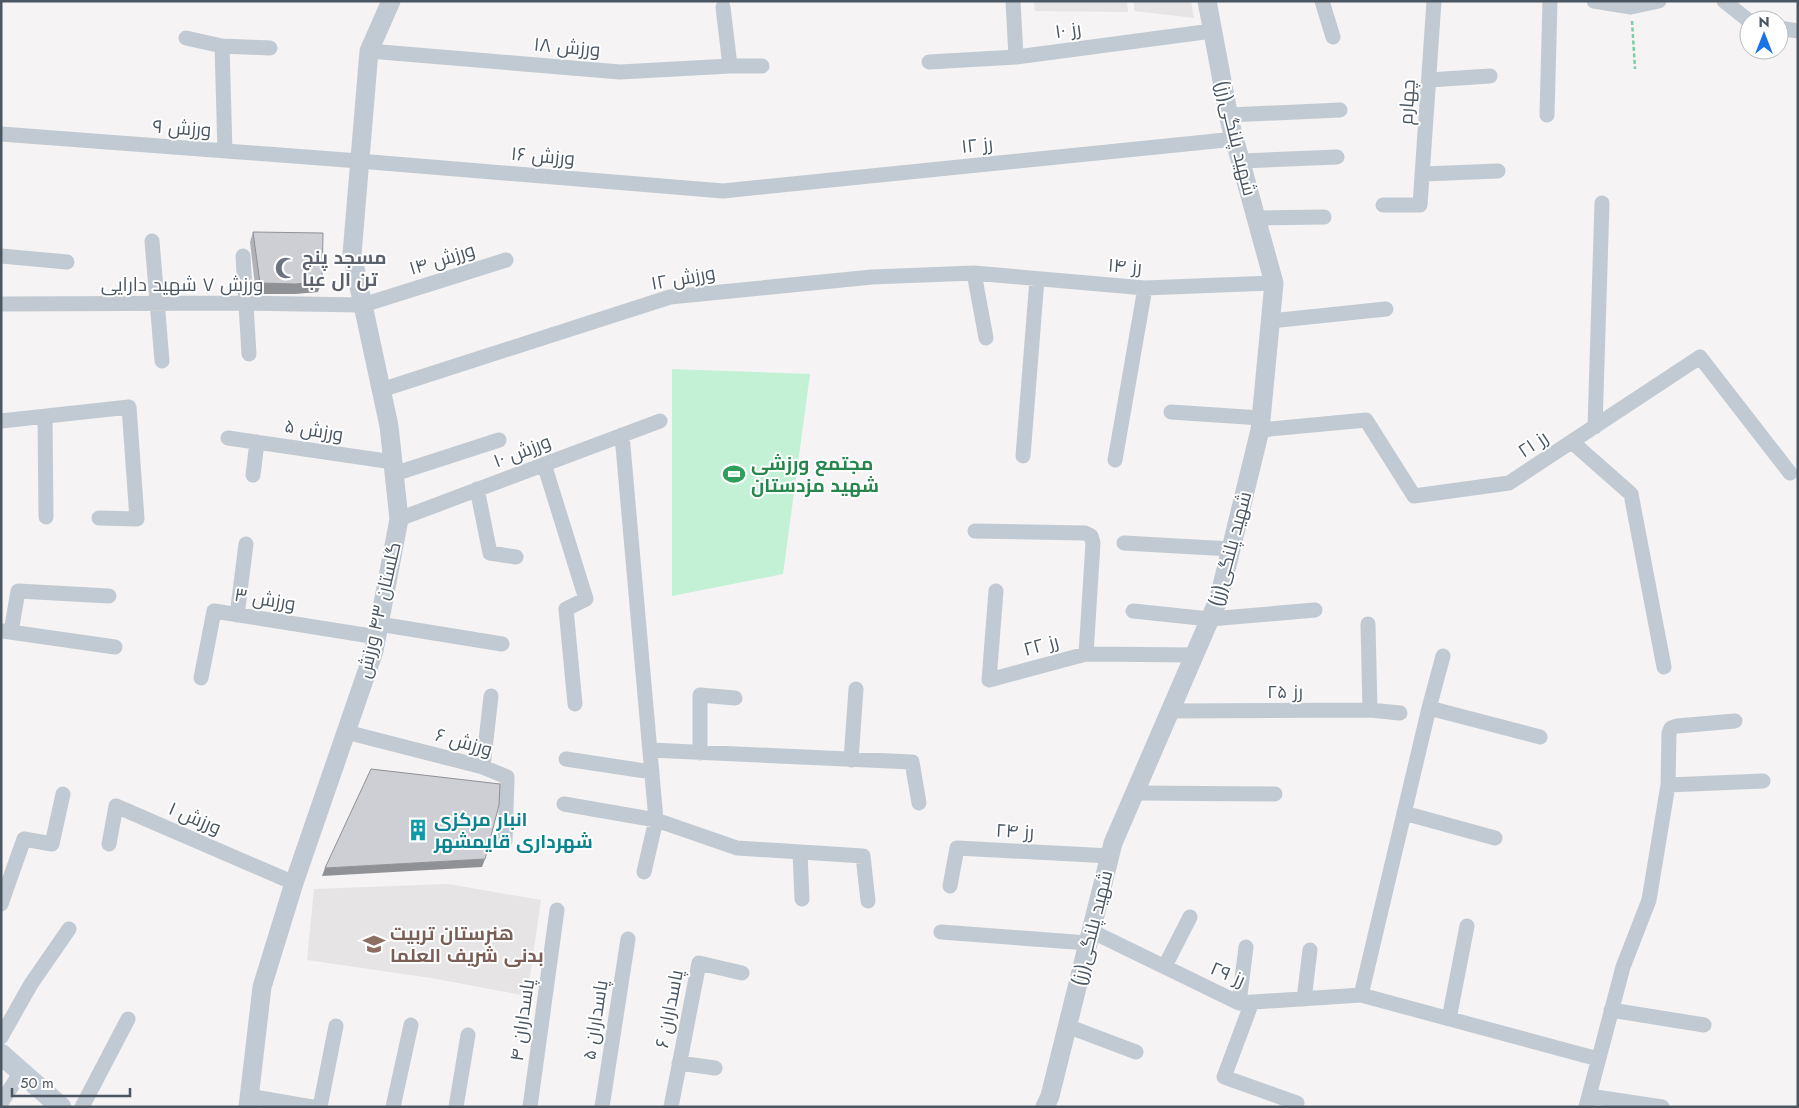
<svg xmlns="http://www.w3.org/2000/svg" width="1799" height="1108" font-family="Jost,Cairo,sans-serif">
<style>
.education{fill:#e6e4e5}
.green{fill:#c3f1d5}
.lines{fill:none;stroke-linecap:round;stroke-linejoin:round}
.path{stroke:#7ad0a6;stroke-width:2.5;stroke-dasharray:4 2.5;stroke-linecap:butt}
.minor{stroke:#c1cad2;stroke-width:15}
.tertiary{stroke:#c1cad2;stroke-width:19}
.secondary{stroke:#c1cbd6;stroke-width:21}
.wall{fill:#b0b2b7}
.shaded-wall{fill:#909195}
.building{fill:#cdcfd5;stroke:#909195}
.labels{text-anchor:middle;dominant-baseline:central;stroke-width:4;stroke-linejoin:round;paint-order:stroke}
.street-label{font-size:19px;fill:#4a5661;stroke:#fff}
.worship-label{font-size:19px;font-weight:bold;fill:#5b616d;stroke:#fff;text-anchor:start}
.leisure-label{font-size:19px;font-weight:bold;fill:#27864d;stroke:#fff;text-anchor:start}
.culture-label{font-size:19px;font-weight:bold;fill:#0d838f;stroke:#fff;text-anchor:start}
.education-label{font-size:19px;font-weight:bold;fill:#785e54;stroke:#fff;text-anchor:start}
</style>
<rect width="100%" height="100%" fill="#f5f3f3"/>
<path class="education" d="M1034,1h93l1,11 -93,-1z
M1134,1h57l3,17 -60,-7z
M448,884l93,16 -14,96 -96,-18 -124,-18 7,-71z"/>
<path class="green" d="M672,369l138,5 -27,200 -111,22z"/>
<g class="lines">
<path class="path" d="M1632,21l3,48"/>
<path class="minor" d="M1013,1l3,56
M1322,1l11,36
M1594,1l37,6 28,-6
M1724,1l25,20
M723,7l7,59
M1779,28l19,3
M186,38l36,8 48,2
M222,46l3,105
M369,51l251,21 110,-6h32
M929,62l87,-5 196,-26
M1429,80l61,-4
M1229,115l111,-5
M1547,115l3,-114
M1,134l358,27 364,30 512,-52
M1241,161l96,-4
M1423,174l75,-3
M1383,205h37l14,-204
M1256,218l68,-1
M152,241l10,120
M1,256l66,6
M243,256l6,98
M974,273l12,65
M1,304l245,-1 117,2 143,-45
M1270,321l116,-12
M381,390l289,-93 202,-20 102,-4 171,15 129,-5
M1171,412l90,6
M45,417l1,100
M1,421l128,-14 8,112 -38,-1
M1595,427l7,-224
M1260,430l106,-10 48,76 95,-13 191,-126 90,116
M622,435l34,385 -12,52
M228,438l165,24
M1572,442l59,52 33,173
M1023,456l14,-177
M1115,460l30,-172
M544,464l42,135 -20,10 9,95
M394,474l105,-34
M253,475l4,-33
M477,489l13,64 26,4
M399,519l261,-98
M975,531l110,2 6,3 2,7 -7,111
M1124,543l107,6
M996,591l-7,89 97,-26 109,1
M1133,611l77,8 105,-9
M237,615l9,-71
M379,624l123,20
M1368,624l2,86
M3,631l112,16
M11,632l7,-41 91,5
M201,678l13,-67 163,26
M1429,708l111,29
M1170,711l200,-1 30,3
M346,732l137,35 24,10 -2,64
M650,750l262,12 7,41
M700,753v-58l35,3
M566,759l86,13
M851,760l5,-71
M483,767l8,-71
M1668,785l95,-4
M1135,793l140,1
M564,804l92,16 81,28 126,8 5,45
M1404,813l91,25
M109,844l7,-38 178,77
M800,852l2,47
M950,886l7,-38 153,8
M1,904l23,-65 28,5 11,-50
M1091,931l148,72 122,-8 237,64
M941,932l147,11
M1165,966l25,-49
M1361,995l68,-287 14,-52
M1304,999l6,-49
M1252,1002l-28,75 73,26
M1239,1003l7,-56
M1611,1010l93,15
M1449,1019l18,-93
M1067,1026l69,26
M1,1037l30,-53 38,-55
M679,1063l36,5
M249,1096l63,11
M1589,1096l73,11
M1,1103l20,-31
M82,1107l46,-88
M320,1107l16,-81
M393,1107l18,-82
M456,1107l12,-72
M530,1107l27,-197
M602,1107l26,-168
M671,1107l28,-144 43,10
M1586,1107l37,-140 26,-67 19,-115 1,-52 2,-5 6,-2 58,-5"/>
<path class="tertiary" d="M248,1107l14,-120 32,-104 80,-232 25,-132 -10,-93 -37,-172 17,-203 22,-50
M1045,1107l5,-11 63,-253 106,-245 41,-168 14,-147 -44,-160 -23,-122"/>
<path class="secondary" d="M1,1054l60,53"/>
</g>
<path class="wall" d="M253,232l65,60 -25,2h-37l-6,-52z"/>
<path class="shaded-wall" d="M322,281l-4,11 -25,2h-37l4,-11z
M485,859l-3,8 -160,9 3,-8z"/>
<path class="building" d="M253,232l70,1 -1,48 -26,3 -36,-1z
M371,769l129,15 -1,21 -14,54 -160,9z"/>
<defs>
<g id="mosque-bare" transform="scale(1.725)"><path d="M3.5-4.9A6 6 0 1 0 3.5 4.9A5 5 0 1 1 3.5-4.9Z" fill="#6b7280" stroke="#fff" stroke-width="2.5" paint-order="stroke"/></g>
<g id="stadium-bare" transform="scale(1.725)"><path d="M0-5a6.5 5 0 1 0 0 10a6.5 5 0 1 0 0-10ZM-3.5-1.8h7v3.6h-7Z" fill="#2e9e5b" stroke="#fff" stroke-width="2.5" paint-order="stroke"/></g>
<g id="building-bare" transform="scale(1.725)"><path d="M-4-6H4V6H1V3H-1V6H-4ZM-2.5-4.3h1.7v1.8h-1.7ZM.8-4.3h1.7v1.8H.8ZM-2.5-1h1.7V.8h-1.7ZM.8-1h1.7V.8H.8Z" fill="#0f9aa8" stroke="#fff" stroke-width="2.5" paint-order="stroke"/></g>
<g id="school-bare" transform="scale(1.725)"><path d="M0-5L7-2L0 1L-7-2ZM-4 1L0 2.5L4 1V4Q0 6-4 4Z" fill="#8d6e63" stroke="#fff" stroke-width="2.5" paint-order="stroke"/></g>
</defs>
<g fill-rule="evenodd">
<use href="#mosque-bare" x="286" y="268"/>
<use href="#stadium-bare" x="734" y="474"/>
<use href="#building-bare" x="418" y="830"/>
<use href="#school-bare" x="374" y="944"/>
</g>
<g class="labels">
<g class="street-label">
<text transform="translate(1068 30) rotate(-8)">رز ۱۰</text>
<text transform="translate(567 47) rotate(5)">ورزش ۱۸</text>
<text transform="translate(1407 102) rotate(-86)">چهارم</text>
<text transform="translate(182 128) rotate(4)">ورزش ۹</text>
<text transform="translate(1236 138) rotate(76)">شهید پلنگی(رز)</text>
<text transform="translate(977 145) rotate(-6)">رز ۱۲</text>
<text transform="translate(543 156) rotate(5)">ورزش ۱۶</text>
<text transform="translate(442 259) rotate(-17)">ورزش ۱۴</text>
<text transform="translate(1125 266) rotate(4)">رز ۱۴</text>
<text transform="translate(683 278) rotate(-10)">ورزش ۱۲</text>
<text x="182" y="284">ورزش ۷ شهید دارایی</text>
<text transform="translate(314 430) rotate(9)">ورزش ۵</text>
<text transform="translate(1533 444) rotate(-34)">رز ۲۱</text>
<text transform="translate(522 451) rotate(-21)">ورزش ۱۰</text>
<text transform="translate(1230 549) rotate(-75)">شهید پلنگی(رز)</text>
<text transform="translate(265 599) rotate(9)">ورزش ۳</text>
<text transform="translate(379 610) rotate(-77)">گلستان ۴۳ ورزش</text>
<text transform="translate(1041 645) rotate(-15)">رز ۲۲</text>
<text x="1285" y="691">رز ۲۵</text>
<text transform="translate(464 742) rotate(16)">ورزش ۶</text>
<text transform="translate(195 818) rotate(23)">ورزش ۱</text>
<text transform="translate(1015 831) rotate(3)">رز ۲۴</text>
<text transform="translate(1092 928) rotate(-76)">شهید پلنگی(رز)</text>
<text transform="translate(1228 974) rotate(23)">رز ۲۹</text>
<text transform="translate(669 1009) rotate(-79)">پاسداران ۶</text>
<text transform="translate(522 1020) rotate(-82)">پاسداران ۴</text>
<text transform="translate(595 1020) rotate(-81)">پاسداران ۵</text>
</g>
<g class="worship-label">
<text x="302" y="257">مسجد پنج<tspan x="302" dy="22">تن ال عبا</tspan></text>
</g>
<g class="leisure-label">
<text x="751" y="463">مجتمع ورزشی<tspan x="751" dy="22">شهید مزدستان</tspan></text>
</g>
<g class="culture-label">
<text x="434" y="819">انبار مرکزی<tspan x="434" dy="22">شهرداری قایمشهر</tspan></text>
</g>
<g class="education-label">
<text x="390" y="933">هنرستان تربیت<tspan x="390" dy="22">بدنی شریف العلما</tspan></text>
</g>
</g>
<rect width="1799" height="1108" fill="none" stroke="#4a5661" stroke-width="5"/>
<g transform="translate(1764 35)"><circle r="24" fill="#ffffff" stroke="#b7bbc0"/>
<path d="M0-4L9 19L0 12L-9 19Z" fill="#1a73e8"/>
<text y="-8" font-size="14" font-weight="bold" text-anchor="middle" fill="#4a5661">N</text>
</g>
<path d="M12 1088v8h118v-8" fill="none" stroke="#4a5661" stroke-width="2.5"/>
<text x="20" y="1088" font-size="15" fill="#4a5661" stroke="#ffffff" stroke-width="4" paint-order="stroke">50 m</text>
</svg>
